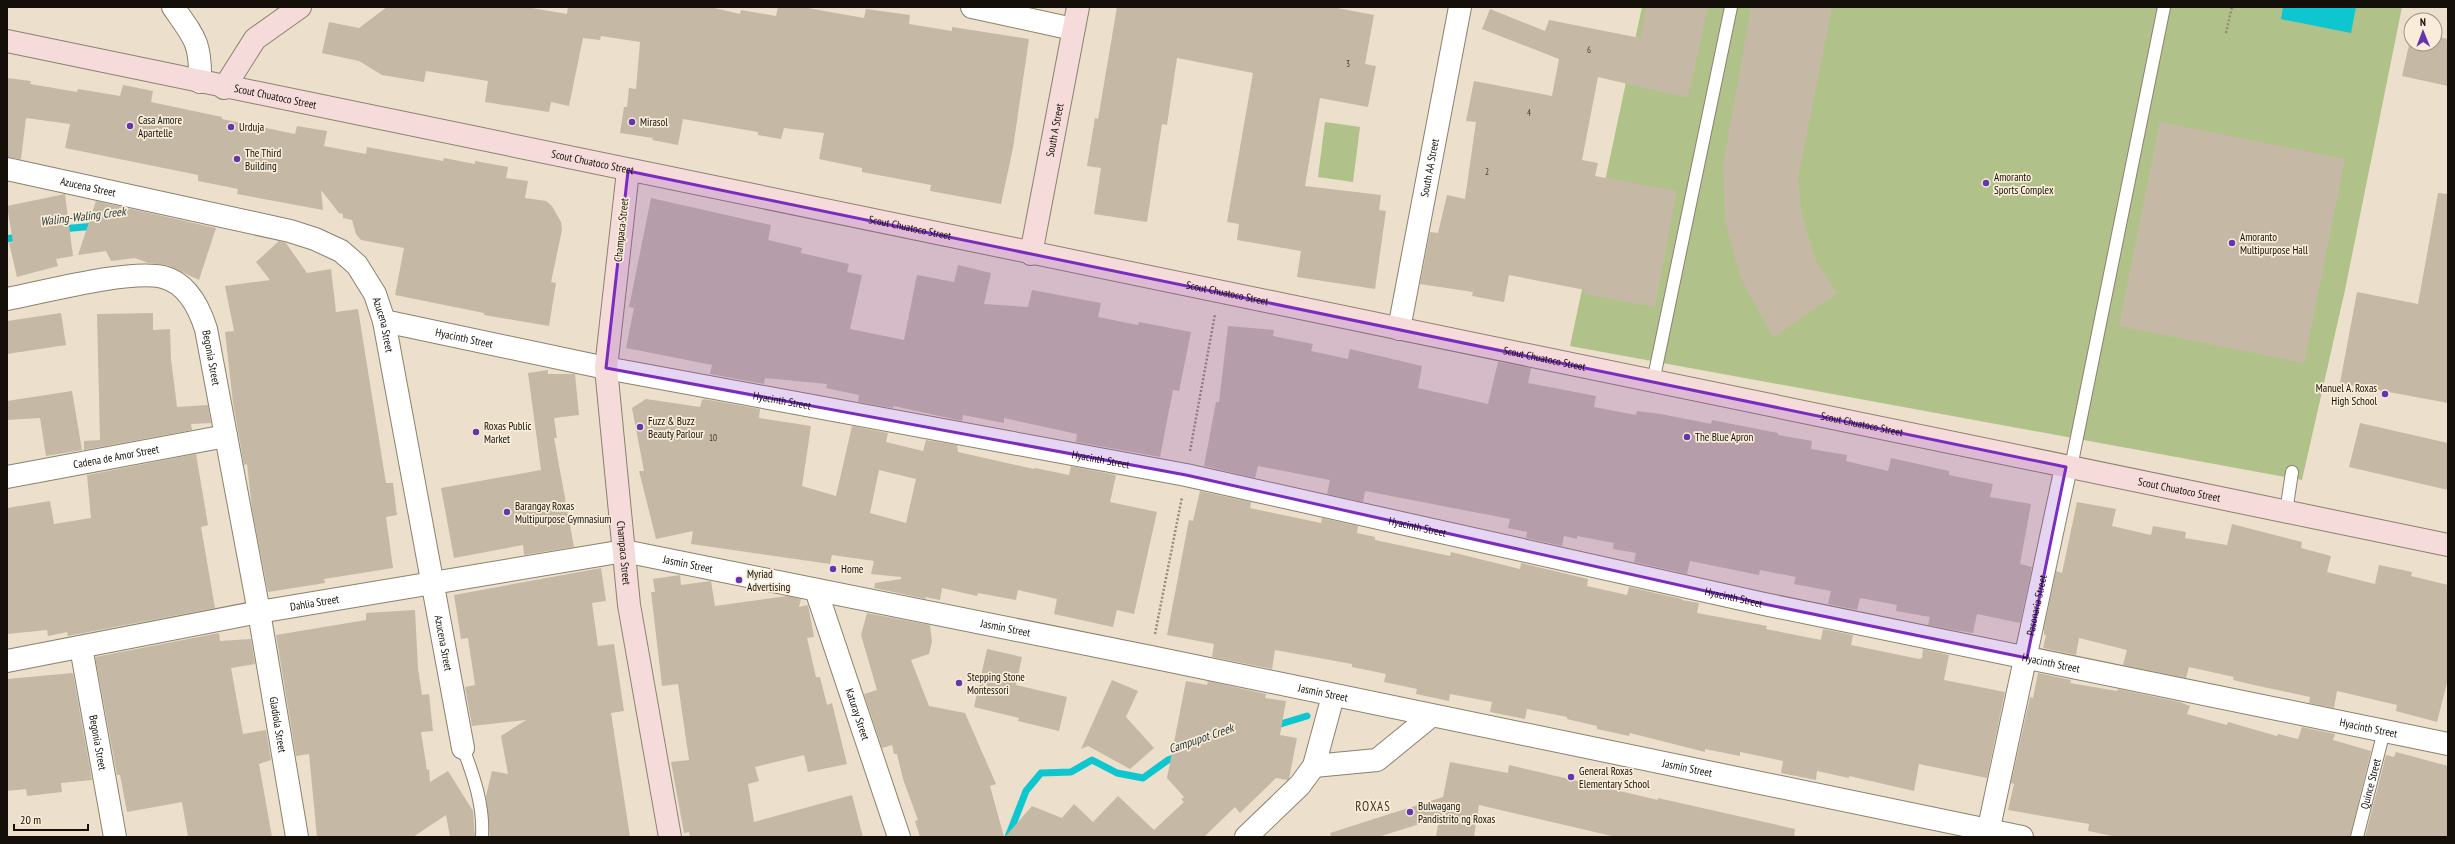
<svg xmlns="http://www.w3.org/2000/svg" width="2455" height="844" font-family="'PT Sans Narrow',sans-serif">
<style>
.garden{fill:#b0c28a}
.water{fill:#0dc6d0}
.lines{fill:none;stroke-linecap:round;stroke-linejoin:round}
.stream{stroke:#0dc6d0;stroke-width:7}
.building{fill:#c5b9a5;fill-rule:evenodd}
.lane-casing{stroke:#8c816e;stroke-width:14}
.street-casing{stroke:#8c816e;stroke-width:24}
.secondary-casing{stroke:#8c816e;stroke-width:24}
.path{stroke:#958c7d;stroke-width:2.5;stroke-dasharray:2 2;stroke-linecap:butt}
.lane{stroke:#fff;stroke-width:12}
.street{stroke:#fff;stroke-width:22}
.secondary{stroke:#f5dcda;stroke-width:22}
.marked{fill:#7b2cbf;fill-opacity:0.2;stroke:#7b2cbf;stroke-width:3;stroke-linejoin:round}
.poi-dot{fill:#6436ae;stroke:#f9ecd8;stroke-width:1.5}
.labels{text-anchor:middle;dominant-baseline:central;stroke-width:3.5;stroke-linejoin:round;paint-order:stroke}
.number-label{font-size:9px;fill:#403a30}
.street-label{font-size:11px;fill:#141009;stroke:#f9ecd8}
.poi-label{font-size:11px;fill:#141009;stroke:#f9ecd8;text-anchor:start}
.water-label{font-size:12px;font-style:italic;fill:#1d3638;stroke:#f9ecd8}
.quarter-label{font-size:13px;letter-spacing:1px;fill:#413726;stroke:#f9ecd8}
</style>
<rect width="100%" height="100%" fill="#ecdfcb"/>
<path class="garden" d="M1642,7h760l-57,283 -43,190 -732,-134z
M1325,122l35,5 -7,55 -35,-5z"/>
<path class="water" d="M2283,7h73l-5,26 -70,-14z"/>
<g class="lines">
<path class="stream" d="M61,229l35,-3
M7,239l14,-3
M1274,726l33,-10
M1008,837l18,-46 15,-18 30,-1 21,-12 25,13 26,5 25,-18 11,-4"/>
</g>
<path class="building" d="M387,7h139l41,7 1,-7h142l30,7 1,-4 35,6 2,-9h24l62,11 2,-9 44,6 -1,9 43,7v-4l77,12 -16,109 -12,56 -71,-13 1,-6 -69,-13v-4l-43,-9 5,-26 -40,-5 -3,11 -23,-4v-3l-75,-13 -5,26 -26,-5 1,-2 -33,-5 4,-26h3l2,-19 7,1 4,-47 -39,-6 -1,4 -17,-2 -14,68 -18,-4 -2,10 -64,-10 3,-21 -62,-10 -2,11 -42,-7 -23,-14 -37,-8 7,-31 30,6z
M1117,7h215l42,8 -9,49 11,2 -8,41 -48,-9 -15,88 76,9 -2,15 7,1 -11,78 -78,-12 4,-26 -64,-11 2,-16 -12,-2 26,-149 -76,-15 -10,67 -5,-1 -15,98 -53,-8 7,-46 -14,-2 8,-48 3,1z
M1646,7h62l-20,91 -90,-21 -16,83 16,3 -3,13 82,15 -22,116 -71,-13 1,-4 -76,-15 -5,27 -32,-6 1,-4 -53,-8 10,-52 8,1 9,-38 18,4 11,-77 -10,-1 8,-40 78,15 7,-37 -77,-30 8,-20 55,22 4,-11 91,18z
M1751,7h81l-34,170 4,38 15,48 20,30 -64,45 -33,-62 -15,-55 -2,-55z
M2411,36v8h24v-8l13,3v47l-46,-10z
M7,78l24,3 -1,3 47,8 1,-3 42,7 3,-11 30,6 -2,11 71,15v2l73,15 2,-8 30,5 -3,15 42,8 1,-7 76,14 1,-3 31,6v-3l33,6 -2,11 22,3 -3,17 21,3 6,5 9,16 1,8 -11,52 5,1 -7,43 -65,-11v-2l-89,-18 9,-47 -43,-8 -5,-6 -4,-14 -9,-2v-4l-4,-1 -18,-23 2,20 -86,-16 1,-5 -40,-8v-6l-133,-27 5,-24 -44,-6 -5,41 -14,-2z
M2160,122l185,37 -41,204 -185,-37z
M2438,193l10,1v209l-108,-20 17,-91 61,12z
M65,194l8,62 -17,3 2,7 -41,11 -8,-34 4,-1 -6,-36z
M651,198l120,27 -3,15 34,8 -1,5 48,11 -2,8 15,3 -12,54 54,11 13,-65 37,7 4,-17 33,8 -7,31 44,3 4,-17 69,13 -3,14 40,8 1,-3 52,10 -12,59 -6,-1 -13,67 -84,-15 1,-8 -73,-16v5l-41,-8 -1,6 -68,-15 -1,2 -35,-6 1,-7 -33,-7 1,-4 -62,-6 -1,6 -54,-10 2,-9 -86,-17 8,-40 -5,-1z
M96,201l120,27 -17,52 -32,-15 -19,-2 -13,-5 -24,3 -5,-10 -28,4z
M279,241l7,2 21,30 24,-4 5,43 22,-3 28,174h7l4,32 -11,2 7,51 -69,11 1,4 -57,9 -16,-83 -5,-45 -3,1 -11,-62 -8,-71 9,-1 -9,-45 45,-6 -14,-18z
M61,313l5,32 -59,9v-33z
M153,313v17l17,-1 1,30 6,48 31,-2 3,18 -20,1 1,6 -108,20v-9l16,-1 -3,-126z
M1228,326l46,4 -1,6 40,8 -2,7 37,8 2,-10 72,17 -4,22 70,16 10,-42 33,6 -3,15 68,13 -2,11 42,8 1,-4 24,3 50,10 1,-4 66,13v2l34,6 -1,8 36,6 -1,6 42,10 3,-13 58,13v4l44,9 -3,13 41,7 -11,60 12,3 -12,56 -43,-9 -4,19 -19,-3 -26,-5 2,-8 -34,-6 1,-6 -37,-7 -3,12 -29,-6 3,-13 -37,-7 2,-7 -36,-7 -1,5 -69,-14 -3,13 -53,-12 2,-9 -23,-4 1,-6 -37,-7v3l-13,-3 -2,10 -36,-8 1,-6 -19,-4 2,-9 -145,-28 -2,11 -36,-8 3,-14 -72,-14 -3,12 -51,-12 12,-64h3z
M548,370v4h27l4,41 -25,3 3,20h-3l20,109 -50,8 -1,-10 -69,13 -13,-70 100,-18 -13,-97z
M72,391l10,59 -36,6 -6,-38 -33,2v-19z
M646,399l54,8 2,-7 2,-1 56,10 -1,9 52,8 -9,60 34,10 16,-70 36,7 -2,9 37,9 3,-11 31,5 1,7 76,17 1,-1 34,7 2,-9 45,9 -6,27 47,10 -23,102 -17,-4 -4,17 -59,-13 3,-15 -39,-9 -2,10 -38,-7 -1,3 -35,-8 -2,12 -15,-3 1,2 -52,-11 1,-5 26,-4v-2l-30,-3 3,-13 -42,-6 -2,9 -139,-20 2,-13 -37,8 -17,-68h5l-12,-63zM879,470l37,9 -10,44 -36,-10z
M2360,423l88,20v47l-99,-23z
M196,454l12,71 -7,2 14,81 -147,28 -1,-4 -19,4 -1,-6 -40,4v-126l43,-7 4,23 37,-6 -4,-43z
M1200,491l51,11 -1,6 71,15 1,-5 36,8 -1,7 18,4v3l75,16 1,-4 69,17 1,-6 67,16 -1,7 40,9 2,-8 53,12v1l17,3 -2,10 70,13 -1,3 55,11 2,-11 30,6 -2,10 68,14 3,-1 1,-9 26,6 -5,25 61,12 -18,86 -68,-14 -5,27 -65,-15v2l-32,-7 -1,9 -35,-7 2,-12 -43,-9v4l-35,-7v3l-75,-19 -1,3 -32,-7v-3l-30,-7v-2l-40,-8 -2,10 -35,-7 2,-10 -42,-8 -1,7 -33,-7 1,-5 -33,-7 2,-8 -34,-7v-3l-77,-14 -3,19 -60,-12 2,-13 -47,-9 22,-115 4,1z
M2077,502l39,7 -4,17 39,9 2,-9 33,6 -1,6 42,7 5,-21 70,18 -1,6 30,8 -4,16 48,12 4,-19 33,7 -1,4 37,9v94l-11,43 -41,-11 1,-6 -60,-14 -3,17 -25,-5 1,-6 -56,-12 -21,-5 1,-3 -45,-10 -3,11 -63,-13 4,-15 -48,-12 -3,17 -33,-7 3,-13h-2v-7l12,-57 6,2z
M601,568l5,33 -14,2 6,43 16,-2 10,67 -13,2 19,124h-140l-4,-41 6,-25 16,3 -7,-38 25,-16 -54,6 -7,-39 10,-2 -7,-47 -7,1 -7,-44z
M680,575l1,10 30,-4 4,25 72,-10 14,3 -2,8 9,-2 6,32 -7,1 9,39h4l7,28 5,-2 15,61 -39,8 -4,-17 -49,12 4,14 -11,3 6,38 98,-27 11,42h-173l-1,-5 -5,1 -13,-71 18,-2 -11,-76 -16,2 -11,-94h4l-2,-13z
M415,610l3,58 4,27 7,-1 4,37 -12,1 6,38 2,-1 1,13 18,-11 25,40 2,26h-25l-4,-22 -33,22h-96l-8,-83 -13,2 -20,-121 90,-15v-7z
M867,613l63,12 2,17 -3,12 -18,6 18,46 36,7 31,71 -6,2 14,51h-84l-5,-16 3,-1 -15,-41 -6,-25h-3l-2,-9 -10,3 -18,-54 13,-4 -16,-55z
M219,633l1,8 31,-2 4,25 -24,4 12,66 23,-4 5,30 -12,4 13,73h-84l-6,-35 -55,10 -7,-37h-3l-22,-118z
M987,649l35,8 -6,28 51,12 -8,34 -41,-10 1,-3 -45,-11z
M73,673l19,107 -31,3 1,9 -35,4 -1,-7 -19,2v-112z
M2038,673l33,7 -1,3 47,8 1,-2 62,13 10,4 -3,8 40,11 1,-3 49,14 1,-2 20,5 4,-12 33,7 -2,6 38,11 -21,86h-233l-29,-6 1,-7 -81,-14 6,-26 -3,-1 19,-86 3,1z
M1112,680l26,11 -12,26 28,31 -24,21 -42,-23 -7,3z
M1186,681l21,4 1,-4 58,13 -1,4 21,3 -6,34 17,3 -8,41 -2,1 -11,-2 -36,35 -5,-6 -31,30h-199l27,-31 30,12 12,-14 19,18 25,-26 36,34 30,-28 -3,-3 3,-2 -17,-19z
M2396,752l52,14v71h-83l21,-82 8,2z
M1450,762l58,11 1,-8 149,35v-2l137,31 -1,8h-178l-137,-32 -5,32h-38l3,-19 -61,19h-47l-1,-4 113,-36z"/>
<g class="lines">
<g class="lane-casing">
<g id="lane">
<path d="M1653,382l78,-375"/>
<path d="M2071,467l93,-460"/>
<path d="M2286,512l6,-40"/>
<path d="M463,748c11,29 21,58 19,89"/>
<path id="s1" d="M2357,837l27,-106"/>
</g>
</g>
<g class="street-casing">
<g id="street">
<path d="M173,7c22,31 28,36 27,75"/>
<path d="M972,7l101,22"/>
<path id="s2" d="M7,169l283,62 25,8 26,12 16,14 18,29 9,27 79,427"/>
<path id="s3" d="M7,299c37,-7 122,-30 156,-22 24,6 36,30 43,52l53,283 38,225"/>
<path id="s4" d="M384,321l222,47 580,107 578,129 684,140"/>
<path id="s5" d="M1399,329l61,-322"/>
<path id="s6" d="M7,477l219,-41"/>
<path id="s7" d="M816,590l83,247"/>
<path id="s8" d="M81,647l34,190"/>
<path id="s9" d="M7,661l252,-49 365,-61 527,106 871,180"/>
<path d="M1314,766l63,-6 54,-44"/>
<path d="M1246,837l54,-52 14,-19 19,-70"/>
<path id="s10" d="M1987,837l79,-370"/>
</g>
</g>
<g class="secondary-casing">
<g id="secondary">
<path id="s11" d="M7,41l2441,504"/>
<path d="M224,88l31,-49 45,-32"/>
<path id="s12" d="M628,171l-22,197 23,237 41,232"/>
<path id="s13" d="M1031,254l47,-247"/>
</g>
</g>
<path class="path" d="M2226,33l6,-26
M1190,451l25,-137
M1155,634l27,-137"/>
<use href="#lane" class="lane"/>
<use href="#street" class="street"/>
<use href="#secondary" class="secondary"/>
</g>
<path class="marked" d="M628,171l1438,296 -39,191 -263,-54 -578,-129 -580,-107z"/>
<g class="poi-dot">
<circle cx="632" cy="122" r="4"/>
<circle cx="130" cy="126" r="4"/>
<circle cx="231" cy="127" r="4"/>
<circle cx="237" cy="159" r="4"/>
<circle cx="1986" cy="183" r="4"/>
<circle cx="2232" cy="243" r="4"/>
<circle cx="2385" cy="394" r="4"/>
<circle cx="640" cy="427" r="4"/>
<circle cx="476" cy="432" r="4"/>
<circle cx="1687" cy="437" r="4"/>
<circle cx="507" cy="512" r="4"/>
<circle cx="833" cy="569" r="4"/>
<circle cx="739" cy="580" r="4"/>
<circle cx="959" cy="683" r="4"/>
<circle cx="1571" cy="777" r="4"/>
<circle cx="1410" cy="812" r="4"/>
</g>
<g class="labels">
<g class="number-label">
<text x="1589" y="49">6</text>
<text x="1348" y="63">3</text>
<text x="1529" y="112">4</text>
<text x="1487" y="171">2</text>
<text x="713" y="437">10</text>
</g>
<g class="street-label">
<text stroke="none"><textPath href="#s11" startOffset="274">Scout Chuatoco Street</textPath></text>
<text stroke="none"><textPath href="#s13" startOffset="126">South A Street</textPath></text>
<text stroke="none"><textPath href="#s11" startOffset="598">Scout Chuatoco Street</textPath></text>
<text stroke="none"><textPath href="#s5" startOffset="164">South AA Street</textPath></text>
<text stroke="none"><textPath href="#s2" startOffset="83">Azucena Street</textPath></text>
<text stroke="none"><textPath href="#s11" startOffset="922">Scout Chuatoco Street</textPath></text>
<text transform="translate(621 230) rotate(-84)">Champaca Street</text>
<text stroke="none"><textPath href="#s11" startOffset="1246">Scout Chuatoco Street</textPath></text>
<text stroke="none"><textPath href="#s2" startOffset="432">Azucena Street</textPath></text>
<text stroke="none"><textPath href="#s4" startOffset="82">Hyacinth Street</textPath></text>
<text stroke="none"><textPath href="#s3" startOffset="258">Begonia Street</textPath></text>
<text stroke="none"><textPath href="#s11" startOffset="1570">Scout Chuatoco Street</textPath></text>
<text stroke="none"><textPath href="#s4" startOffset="406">Hyacinth Street</textPath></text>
<text stroke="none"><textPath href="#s11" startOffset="1894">Scout Chuatoco Street</textPath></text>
<text stroke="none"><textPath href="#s6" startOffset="111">Cadena de Amor Street</textPath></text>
<text stroke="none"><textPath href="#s4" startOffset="730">Hyacinth Street</textPath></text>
<text stroke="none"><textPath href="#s11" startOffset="2218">Scout Chuatoco Street</textPath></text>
<text stroke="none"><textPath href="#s4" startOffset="1054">Hyacinth Street</textPath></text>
<text stroke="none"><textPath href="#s12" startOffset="384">Champaca Street</textPath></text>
<text stroke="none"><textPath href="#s9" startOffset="692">Jasmin Street</textPath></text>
<text stroke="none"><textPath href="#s4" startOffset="1378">Hyacinth Street</textPath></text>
<text stroke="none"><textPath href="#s9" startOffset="313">Dahlia Street</textPath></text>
<text stroke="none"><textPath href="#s10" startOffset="237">Pasonaria Street</textPath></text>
<text stroke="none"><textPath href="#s9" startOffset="1016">Jasmin Street</textPath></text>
<text stroke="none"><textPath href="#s2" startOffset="756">Azucena Street</textPath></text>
<text stroke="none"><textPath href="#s4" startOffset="1702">Hyacinth Street</textPath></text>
<text stroke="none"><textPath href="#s9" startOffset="1340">Jasmin Street</textPath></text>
<text stroke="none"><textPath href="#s7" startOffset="131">Katuray Street</textPath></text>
<text stroke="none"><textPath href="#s3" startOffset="631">Gladiola Street</textPath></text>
<text stroke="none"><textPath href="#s4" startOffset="2026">Hyacinth Street</textPath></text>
<text stroke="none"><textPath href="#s8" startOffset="97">Begonia Street</textPath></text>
<text stroke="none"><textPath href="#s9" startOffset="1712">Jasmin Street</textPath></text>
<text stroke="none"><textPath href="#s1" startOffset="55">Quince Street</textPath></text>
</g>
<g class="poi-label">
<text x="138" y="120">Casa Amore<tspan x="138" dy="13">Apartelle</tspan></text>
<text x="640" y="122">Mirasol</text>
<text x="239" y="127">Urduja</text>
<text x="245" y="153">The Third<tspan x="245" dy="13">Building</tspan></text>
<text x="1994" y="177">Amoranto<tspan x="1994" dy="13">Sports Complex</tspan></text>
<text x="2240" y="237">Amoranto<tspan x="2240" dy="13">Multipurpose Hall</tspan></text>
<text x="2377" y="388" text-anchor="end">Manuel A. Roxas<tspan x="2377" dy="13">High School</tspan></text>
<text x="648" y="421">Fuzz &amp; Buzz<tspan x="648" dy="13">Beauty Parlour</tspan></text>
<text x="484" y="426">Roxas Public<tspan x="484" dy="13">Market</tspan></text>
<text x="1695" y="437">The Blue Apron</text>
<text x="515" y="506">Barangay Roxas<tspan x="515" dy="13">Multipurpose Gymnasium</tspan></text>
<text x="841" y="569">Home</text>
<text x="747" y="574">Myriad<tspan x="747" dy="13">Advertising</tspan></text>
<text x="967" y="677">Stepping Stone<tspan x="967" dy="13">Montessori</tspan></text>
<text x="1579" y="771">General Roxas<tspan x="1579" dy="13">Elementary School</tspan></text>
<text x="1418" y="806">Bulwagang<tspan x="1418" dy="13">Pandistrito ng Roxas</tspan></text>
</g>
<g class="water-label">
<text transform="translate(83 216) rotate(-7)">Waling-Waling Creek</text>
<text transform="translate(1201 738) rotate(-19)">Campupot Creek</text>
</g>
<g class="quarter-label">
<text x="1373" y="806">ROXAS</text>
</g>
</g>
<rect width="2455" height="844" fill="none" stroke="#141009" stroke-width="16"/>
<g transform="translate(2423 32) rotate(359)"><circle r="19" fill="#f9ecd8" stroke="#9d9485"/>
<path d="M0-3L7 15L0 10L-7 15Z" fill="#6436ae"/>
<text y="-6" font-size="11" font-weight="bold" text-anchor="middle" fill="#141009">N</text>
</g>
<path d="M14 824v6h74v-6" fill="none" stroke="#141009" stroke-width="2"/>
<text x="20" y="824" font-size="12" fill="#141009" stroke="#f9ecd8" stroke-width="3" paint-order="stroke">20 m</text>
</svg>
